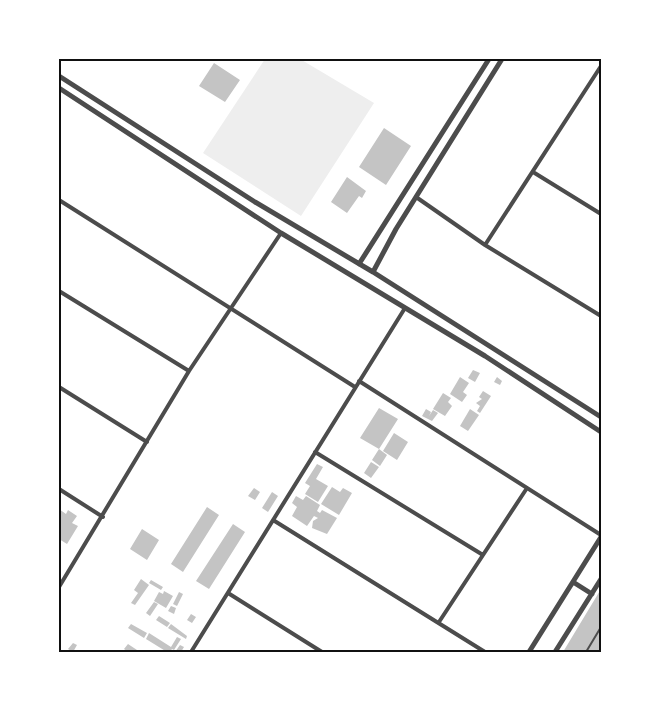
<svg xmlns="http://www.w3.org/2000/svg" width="660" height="711" font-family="Quicksand,sans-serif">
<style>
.green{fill:#eee}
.building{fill:#c4c4c4}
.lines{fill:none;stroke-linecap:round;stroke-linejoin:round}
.service{stroke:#4c4c4c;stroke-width:2}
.minor{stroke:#4c4c4c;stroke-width:4}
.tertiary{stroke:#4c4c4c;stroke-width:5}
.neatline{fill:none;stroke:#111;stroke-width:2}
</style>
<rect width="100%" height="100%" fill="#fff"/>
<path class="green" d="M265,59h35l74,44 -73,113 -98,-63z"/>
<path class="building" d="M214,63l26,17 -15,22 -26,-16z
M384,128l27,18 -25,39 -27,-18z
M347,177l19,14 -4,7 -3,-2 -12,17 -16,-11z
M473,370l7,3 -5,9 -7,-4z
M460,377l9,6 -6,9 4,3 -5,7 -12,-8z
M497,377l5,4 -2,4 -6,-3z
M483,391l8,5 -11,17 -3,-2 3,-5 -4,-3 6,-4 -3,-2z
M443,393l8,5 -3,4 4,4 -7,10 -12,-7z
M379,408l19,11 -19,30 8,6 -7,11 -8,-6 7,-11 -19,-11z
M426,409l5,3 -2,4 4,-6 5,3 -6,8 -10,-5z
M470,409l9,6 -11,16 -8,-5z
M394,433l14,9 -11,18 -14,-9z
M371,462l8,5 -8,11 -7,-5z
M317,464l6,3 -7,12 12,7 -10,16 -13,-8 5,-8 -5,-3z
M332,487l8,5 3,-4 9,5 -13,22 -18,-11z
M254,488l6,4 -5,8 -7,-4z
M272,492l6,4 -10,16 -6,-4z
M296,496l7,4 3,-4 14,9 -3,6 3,2 2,-3 15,8 -10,16 -15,-6 1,-7 5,-3 -4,-2 -7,10 -15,-10 5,-9 -5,-4z
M207,507l12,8 -36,57 -12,-8z
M59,509l7,5 2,-4 9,6 -5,7 6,3 -11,18 -8,-5z
M233,524l12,8 -36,57 -13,-8z
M142,529l17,11 -12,20 -17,-11z
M141,579l8,6 -14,20 -4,-2 7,-10 -4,-3z
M151,580l12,7 -2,3 -12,-7z
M601,589v63h-38z
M164,591l9,5 -7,12 -12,-7 5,-9 4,2z
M179,592l4,2 -6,12 -4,-2z
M154,602l4,2 -8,12 -4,-3z
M171,606l5,2 -2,6 -6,-3z
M191,614l5,3 -4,6 -5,-3z
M159,616l11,7 -3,4 -11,-7z
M131,624l16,9 -3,5 -16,-10z
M171,624l16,12 -1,3 -18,-11z
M149,633l22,14 6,-10 4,2 -7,11 -2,-1 -2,3h-3l-21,-13z
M73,643l4,2 -4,7 -5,-3z
M128,644l12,8h-12l-4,-3z
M180,645l4,2 -3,5h-6z"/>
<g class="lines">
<path class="service" d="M586,652l15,-25"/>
<path class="minor" d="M533,172l68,42
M416,197l69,48 116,71
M59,200l296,187
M485,245l116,-179
M59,291l130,80
M359,381l242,154
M59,387l88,55
M315,452l168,103
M59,489l44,28
M273,520l212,132
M59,587l130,-216 92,-138
M228,593l94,59
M439,622l88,-134
M191,652l214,-344"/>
<path class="tertiary" d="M59,76l196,126 118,70 228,145
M59,88l222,145 204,123 116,76
M359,264l130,-205
M373,272l23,-43 106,-170
M573,582l19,12
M529,652l72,-115
M555,652l46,-73"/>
</g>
<rect width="660" height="711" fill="none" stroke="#ffffff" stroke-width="120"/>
<rect x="60" y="60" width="540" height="591" class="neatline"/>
</svg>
